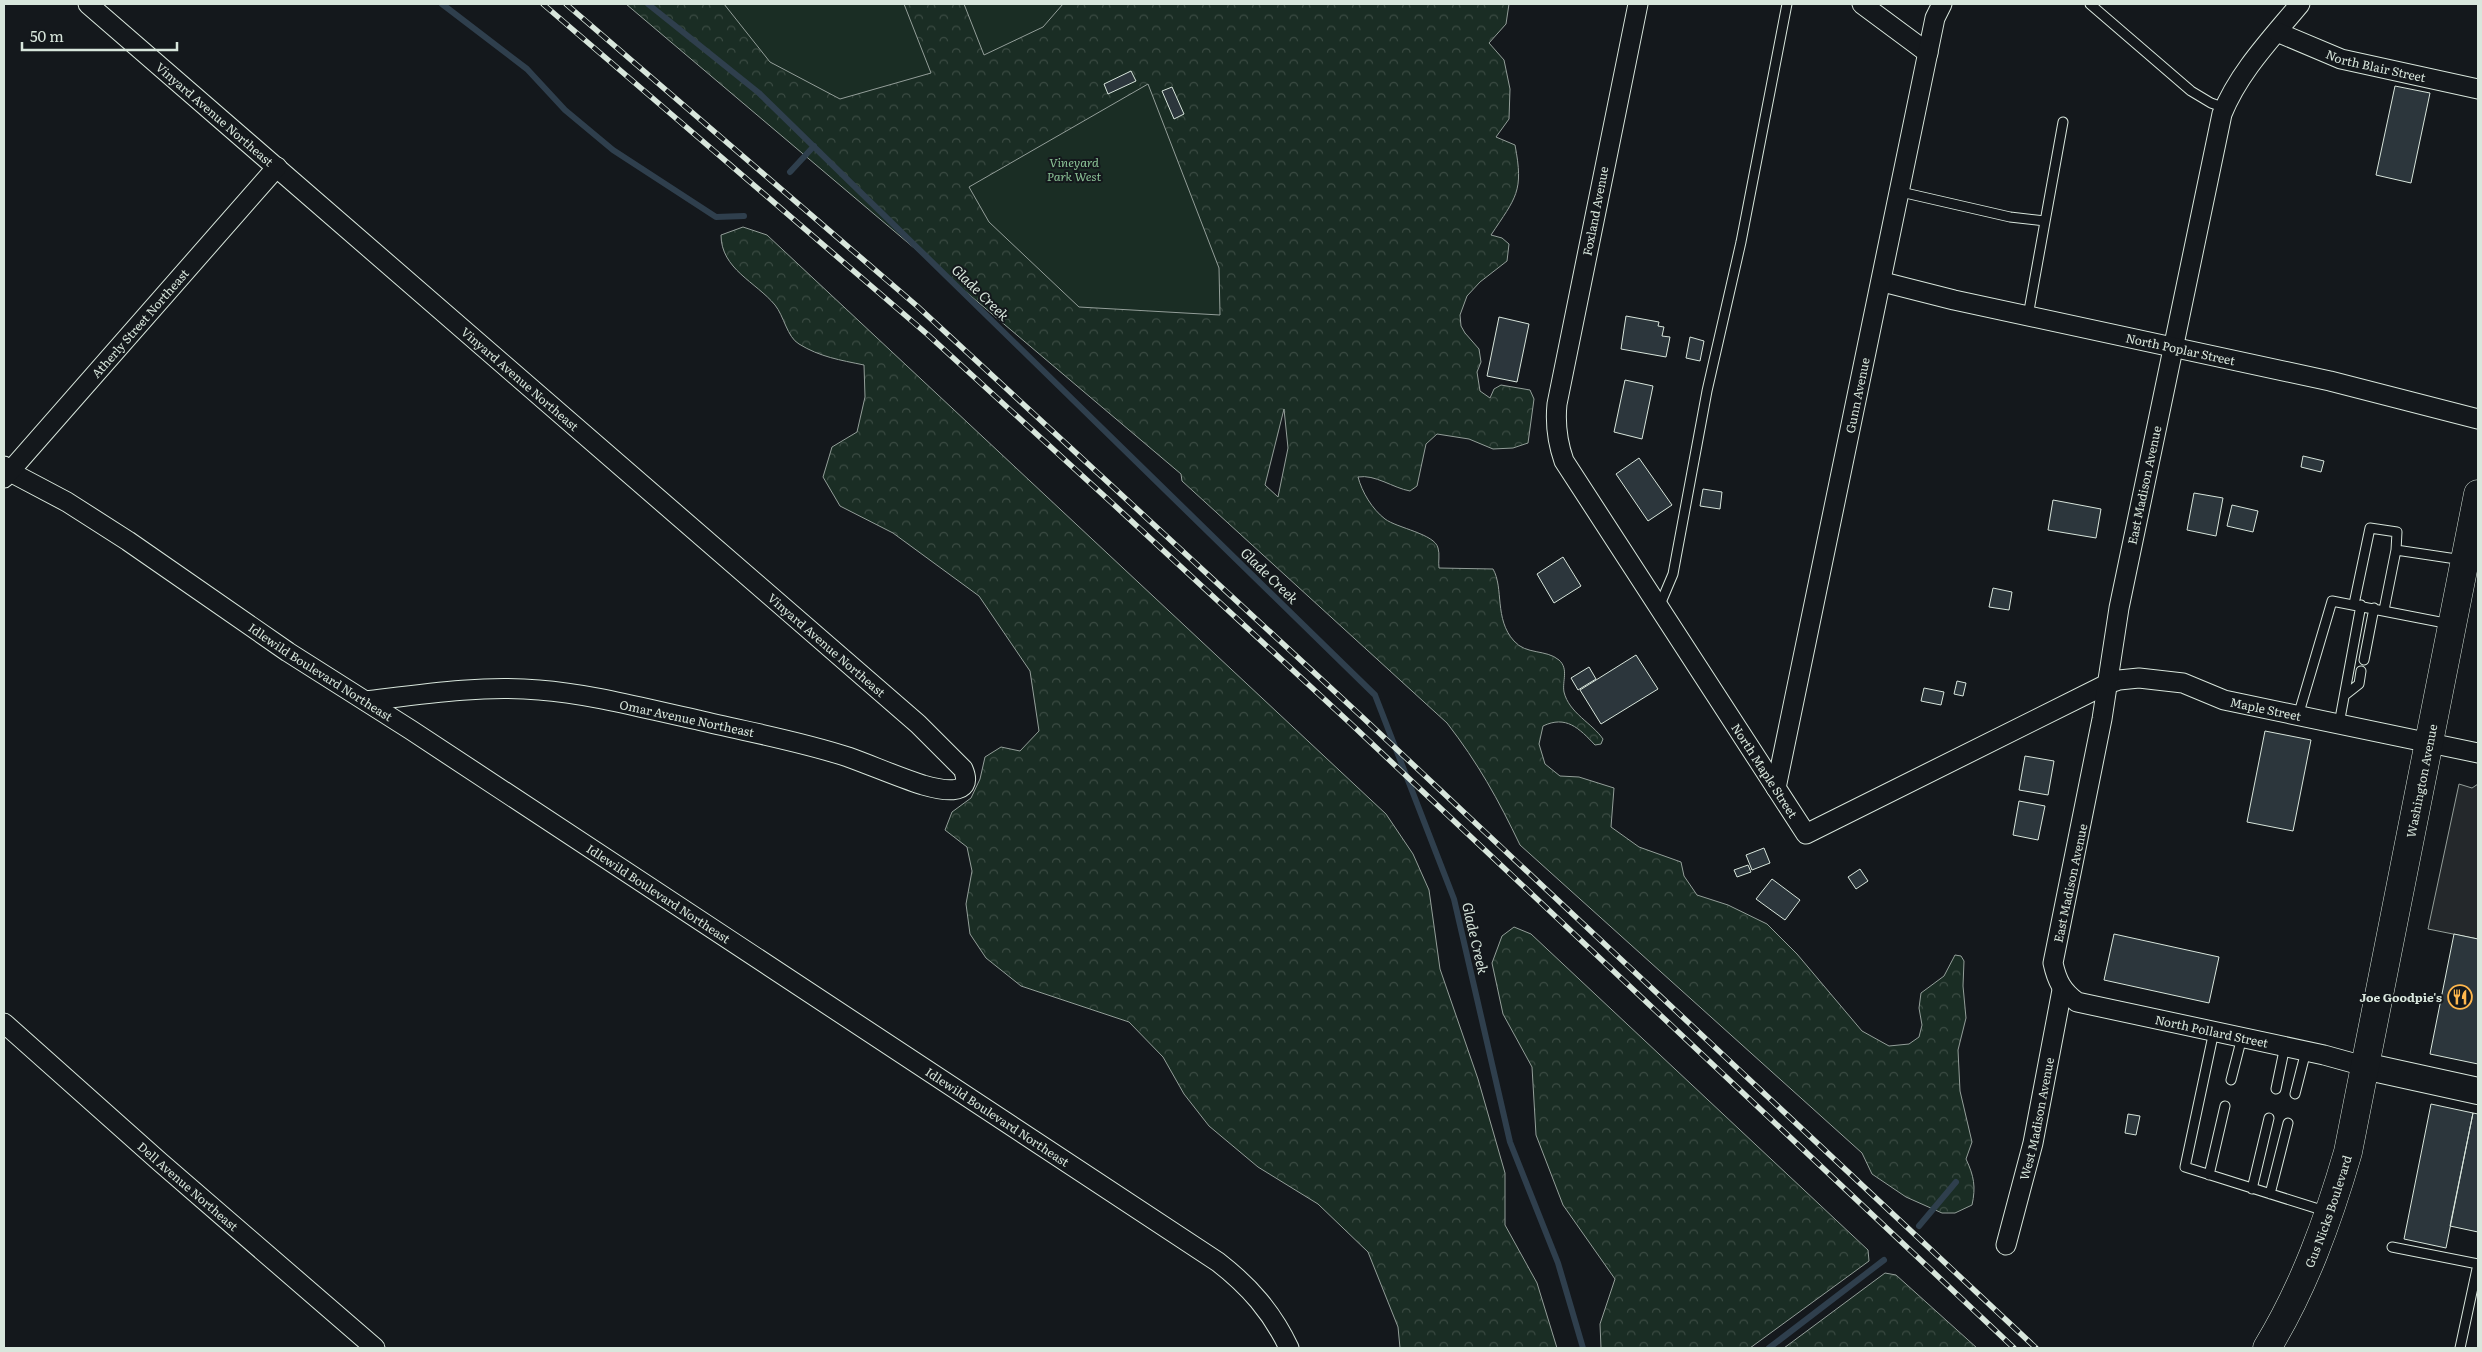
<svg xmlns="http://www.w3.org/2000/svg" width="2482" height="1352" font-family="Literata,serif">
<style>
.forest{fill:url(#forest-crowns);stroke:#939e99;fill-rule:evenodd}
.pitch{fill:#1a2d24;stroke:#939e99}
.parking{fill:#24282b;stroke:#939e99}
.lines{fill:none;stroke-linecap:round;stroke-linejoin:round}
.stream{stroke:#2f3f4d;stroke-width:6}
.building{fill:#2c363c;stroke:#d8e6dc}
.lane-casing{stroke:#d8e6dc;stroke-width:11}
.street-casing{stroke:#d8e6dc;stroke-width:21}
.secondary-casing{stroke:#d8e6dc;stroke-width:28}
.primary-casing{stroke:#d8e6dc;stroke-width:29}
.lane{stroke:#14181c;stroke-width:9}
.street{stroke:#14181c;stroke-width:19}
.secondary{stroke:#14181c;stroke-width:26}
.primary{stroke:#14181c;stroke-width:28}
.rail-casing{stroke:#d8e6dc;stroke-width:5.5}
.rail{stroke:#14181c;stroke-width:4;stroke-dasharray:11;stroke-linecap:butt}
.labels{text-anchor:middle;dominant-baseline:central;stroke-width:4;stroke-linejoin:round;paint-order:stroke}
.street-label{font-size:12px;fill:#d8e6dc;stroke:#14181c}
.park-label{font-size:12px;font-style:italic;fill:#8ac095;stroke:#14181c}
.poi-label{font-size:12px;font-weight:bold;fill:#d8e6dc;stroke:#14181c;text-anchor:end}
.water-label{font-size:14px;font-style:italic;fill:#d8e6dc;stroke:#14181c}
</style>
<defs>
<pattern id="forest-crowns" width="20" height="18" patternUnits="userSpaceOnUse" patternTransform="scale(1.25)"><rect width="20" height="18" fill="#1a2d24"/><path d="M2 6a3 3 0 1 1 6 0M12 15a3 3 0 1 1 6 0" fill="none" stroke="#3b4b43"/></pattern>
</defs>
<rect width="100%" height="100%" fill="#14181c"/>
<path class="forest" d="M626,4h883l-3,20 -17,19 15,17 6,29 -1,30 -13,18 19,8c9,47 1,52 -24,90l11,3 7,6 -2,17 -27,21 -13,14 -7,19 1,11 4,7 14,16 2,13 -4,10 3,19 10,7 4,-9 7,-4 29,5 4,9 -6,44 -15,5 -20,1 -24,-10 -32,-5 -11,10 -9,42 -7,5c-17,-3 -35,-17 -52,-14 4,15 14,32 27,42 12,9 50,15 53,29 2,6 0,14 1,20l54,1c11,19 1,50 21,72 12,14 32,8 45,19 10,9 3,21 5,32 5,21 28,31 39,47l-2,5 -6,1c-16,-17 -29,-30 -52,-19l-4,18 6,20 15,12 19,1 35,11 -3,39 28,20 42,15 3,14 13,19 31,10 39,19 30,30 65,77 27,15 20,-2 10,-7 3,-12 -3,-17 2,-15 23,-17 11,-21 6,1 3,5 -1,25 3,32 -8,32 2,41 12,51 -6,17c8,17 10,28 6,46l-17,8h-13l-36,-16 -34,-23 -10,-21 -342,-308c-22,-46 -42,-82 -73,-122l-265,-242 -1,-7zM1284,409l4,39 -10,49 -13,-12z
M743,227l24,8 619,579 27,40 16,36 11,79 38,110 27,94v52l32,58 20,65h-157l-2,-21 -30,-75 -50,-48 -60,-37 -49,-41 -25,-32 -21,-37 -34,-35 -108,-36 -35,-28 -16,-24 -4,-30 6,-33 -5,-24 -22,-17 7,-18 19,-14 9,-19 5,-22 16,-10 19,4 19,-20 -9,-60 -51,-75 -86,-63 -53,-27 -17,-29 9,-30 25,-15 8,-35 -1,-32c-24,-5 -44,-8 -65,-21 -12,-7 -15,-28 -24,-39 -19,-23 -54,-36 -54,-70z
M1514,927l17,7 337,316 1,11 -119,87h-149l-1,-24 15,-45 -52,-74 -27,-70 -4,-68 -29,-53 -11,-51 10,-27z
M1885,1273l11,2 81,73h-193z"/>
<path class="pitch" d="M724,4h180l27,69 -91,26 -70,-37z
M964,4h99l-20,23 -59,28z
M1148,84l71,184 1,47 -141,-8 -90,-85 -20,-35z"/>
<path class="parking" d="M2459,784l13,4 6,-4v155l-50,-10z"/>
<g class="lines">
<path class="stream" d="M442,4l85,65 38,41 48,40 103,67 28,-1
M648,4l111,89 616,602 79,204 56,243 48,121 25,85
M790,172l24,-26
M1919,1226l37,-44
M1769,1348l115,-88"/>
</g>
<path class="building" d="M1131,71l5,10 -28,13 -4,-10z
M2395,86l35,7 -19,90 -35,-8z
M1172,87l12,27 -10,5 -12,-28z
M1626,316l33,6 -1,4 6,1 -2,9 8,1 -4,20 -45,-8z
M1499,317l30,7 -12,58 -30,-6z
M1690,337l14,4 -4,20 -14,-3z
M1625,380l28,6 -11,53 -28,-7z
M2303,456l21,5 -3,11 -20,-5z
M1639,458l33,47 -24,16 -32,-47z
M1703,489l19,3 -2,17 -20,-3z
M2194,493l29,5 -7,38 -29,-6z
M2053,500l48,9 -5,29 -48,-8z
M2232,505l26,6 -5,21 -26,-6z
M1563,557l18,29 -27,17 -17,-29z
M1993,588l19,4 -3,18 -20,-3z
M1636,655l22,34 -57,35 -21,-34z
M1589,667l7,12 -18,11 -7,-12z
M1957,681l9,2 -3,13 -9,-2z
M1924,688l20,4 -3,13 -20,-4z
M2265,731l46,9 -18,91 -46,-9z
M2025,756l29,5 -6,34 -29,-5z
M2019,801l26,5 -7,34 -25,-5z
M1764,848l6,15 -18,7 -6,-15z
M1748,865l3,7 -14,5 -3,-7z
M1860,869l8,12 -12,8 -8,-12z
M1772,879l28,21 -15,20 -29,-21z
M2114,934l105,23 -10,46 -105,-23z
M2454,934l24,5v125l-48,-10z
M2431,1104l42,9 -27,135 -42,-9z
M2473,1113l5,1v118l-28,-6z
M2128,1114l12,2 -4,19 -11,-2z"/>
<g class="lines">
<g class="lane-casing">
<path id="lane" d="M2090,4l101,87 20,12 14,5
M1901,192l109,25 35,4
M2028,316l35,-194
M2354,604l16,-76 27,4 -1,18
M1659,607l14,-33 34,-183 34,-149 46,-238
M2384,610l12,-60 67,10
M2364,660l10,-52
M2345,695l14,-11 2,-13
M2298,716l34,-115 118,23
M2339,724l22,-119
M2214,1031l-29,136 140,44
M2231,1080l11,-43
M2276,1089l9,-43
M2295,1094l11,-43
M2209,1175l16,-69
M2252,1189l17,-71
M2270,1194l18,-71
M2392,1247l86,17
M2460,1348l18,-84"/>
</g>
<g class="street-casing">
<g id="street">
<path id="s1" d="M88,4l830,720 45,45c13,30 -26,20 -40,16 -25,-8 -50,-19 -75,-28 -48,-16 -100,-25 -150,-37 -52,-11 -106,-26 -159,-30 -58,-5 -116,4 -173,11"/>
<path id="s2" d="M1638,4l-81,400c-2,20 0,37 7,57l242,373 301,-150 12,-4 20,-2 44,5 41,17 254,53"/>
<path d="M1862,4l66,49"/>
<path id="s3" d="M2300,4c-29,35 -61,68 -78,110l-103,494 -17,111 -49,244c4,18 9,28 24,39l247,53 40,11"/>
<path id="s4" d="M2277,32l64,27 137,30"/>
<path id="s5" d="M1883,282l71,18 376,81 148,38"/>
<path id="s6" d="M4,466l12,9 51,27 61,39 160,111 123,78 807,532c31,24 54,50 71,86"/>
<path id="s7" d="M4,478l273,-311"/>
<path id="s8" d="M1776,788l159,-770 7,-14"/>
<path id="s9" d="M4,1023l156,139 215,186"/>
<path id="s10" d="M2006,1245l27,-102 29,-153"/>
</g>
</g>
<g class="secondary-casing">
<path id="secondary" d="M2364,1066l114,25"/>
</g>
<g class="primary-casing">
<g id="primary">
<path id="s11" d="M2267,1348c37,-61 61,-127 81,-196l130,-658"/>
</g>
</g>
<use href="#lane" class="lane"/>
<use href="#street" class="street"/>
<use href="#secondary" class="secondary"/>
<use href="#primary" class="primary"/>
<g class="rail-casing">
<path id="rail" d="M543,4l384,330 185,169 238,220 664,625
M566,4l351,302 442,408 677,634"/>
</g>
<use href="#rail" class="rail"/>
</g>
<defs>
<g id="restaurant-ring" transform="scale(1.25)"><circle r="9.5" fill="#14181c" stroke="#ffb74d" stroke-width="1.5"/><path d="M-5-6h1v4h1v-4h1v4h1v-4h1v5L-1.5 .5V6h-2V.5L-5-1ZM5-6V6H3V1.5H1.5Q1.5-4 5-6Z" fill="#ffb74d"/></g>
</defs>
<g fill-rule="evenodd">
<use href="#restaurant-ring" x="2460" y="997"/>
</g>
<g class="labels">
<g class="street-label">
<text stroke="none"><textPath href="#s4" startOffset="105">North Blair Street</textPath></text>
<text stroke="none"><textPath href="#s1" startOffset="168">Vinyard Avenue Northeast</textPath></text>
<text transform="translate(1595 211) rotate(-79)">Foxland Avenue</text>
<text stroke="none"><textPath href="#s7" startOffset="206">Atherly Street Northeast</textPath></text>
<text stroke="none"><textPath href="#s5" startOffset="305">North Poplar Street</textPath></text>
<text stroke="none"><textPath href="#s1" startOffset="572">Vinyard Avenue Northeast</textPath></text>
<text stroke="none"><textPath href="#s8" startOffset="401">Gunn Avenue</textPath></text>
<text transform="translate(2144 485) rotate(-78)">East Madison Avenue</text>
<text stroke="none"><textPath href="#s1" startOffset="978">Vinyard Avenue Northeast</textPath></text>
<text stroke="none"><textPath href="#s6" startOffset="378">Idlewild Boulevard Northeast</textPath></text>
<text stroke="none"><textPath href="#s2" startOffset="1411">Maple Street</textPath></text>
<text transform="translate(687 718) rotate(12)">Omar Avenue Northeast</text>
<text stroke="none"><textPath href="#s2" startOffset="835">North Maple Street</textPath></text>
<text stroke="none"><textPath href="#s11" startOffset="591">Washington Avenue</textPath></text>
<text transform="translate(2070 883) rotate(-78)">East Madison Avenue</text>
<text stroke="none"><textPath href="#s6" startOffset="782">Idlewild Boulevard Northeast</textPath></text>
<text stroke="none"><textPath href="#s3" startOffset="1186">North Pollard Street</textPath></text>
<text stroke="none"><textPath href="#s6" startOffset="1188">Idlewild Boulevard Northeast</textPath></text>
<text stroke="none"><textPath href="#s10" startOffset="130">West Madison Avenue</textPath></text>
<text stroke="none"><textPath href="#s9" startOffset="246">Dell Avenue Northeast</textPath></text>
<text stroke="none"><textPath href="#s11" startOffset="150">Gus Nicks Boulevard</textPath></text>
</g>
<g class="park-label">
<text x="1074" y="162">Vineyard<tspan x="1074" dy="14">Park West</tspan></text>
</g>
<g class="poi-label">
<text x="2442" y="997">Joe Goodpie's</text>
</g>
<g class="water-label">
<text transform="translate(981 292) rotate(44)">Glade Creek</text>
<text transform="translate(1270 575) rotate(44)">Glade Creek</text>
<text transform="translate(1476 938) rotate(77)">Glade Creek</text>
</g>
</g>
<rect width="2482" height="1352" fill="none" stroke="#d8e6dc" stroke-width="10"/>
<path d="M22 42v8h155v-8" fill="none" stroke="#d8e6dc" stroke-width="2.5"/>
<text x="30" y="42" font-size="15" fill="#d8e6dc" stroke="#14181c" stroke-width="4" paint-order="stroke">50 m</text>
</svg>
